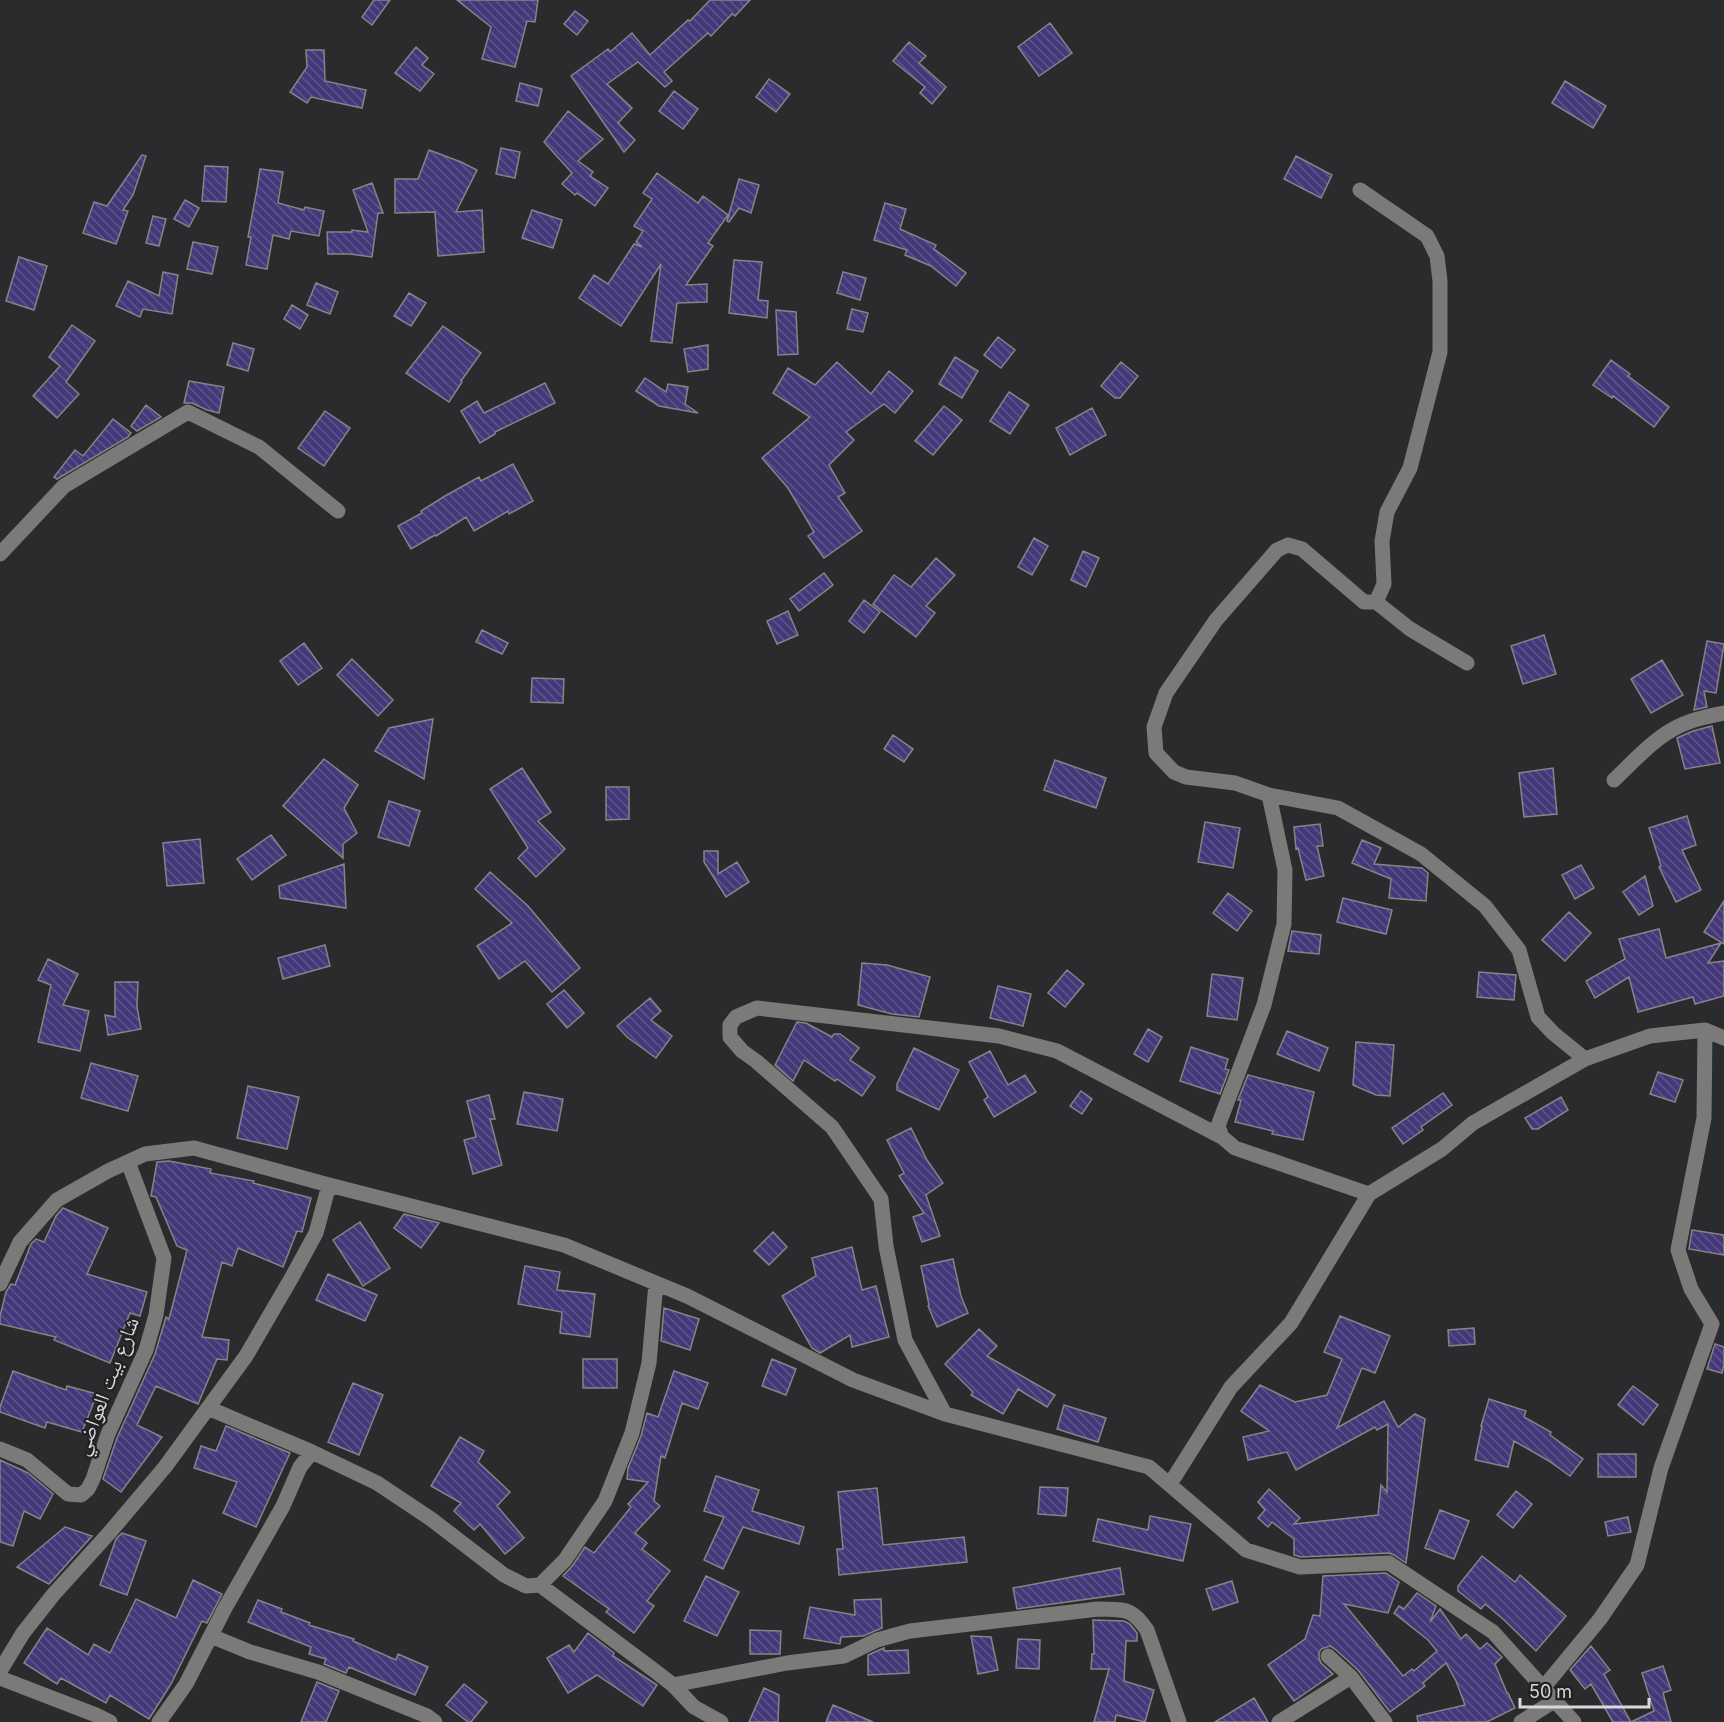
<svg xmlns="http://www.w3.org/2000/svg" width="1724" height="1722" font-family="Inter,'Noto Naskh Arabic',sans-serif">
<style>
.building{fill:url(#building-back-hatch);stroke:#858488;stroke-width:1.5}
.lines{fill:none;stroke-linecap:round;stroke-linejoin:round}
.minor{stroke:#7b7a79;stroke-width:15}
.labels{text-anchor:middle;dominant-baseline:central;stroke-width:4.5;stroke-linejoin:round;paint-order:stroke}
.street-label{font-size:21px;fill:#d7d9da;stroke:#202224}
</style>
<defs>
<pattern id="building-back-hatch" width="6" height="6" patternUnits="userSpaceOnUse" patternTransform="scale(1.5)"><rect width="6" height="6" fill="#443879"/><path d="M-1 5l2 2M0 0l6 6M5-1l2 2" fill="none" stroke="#5e548b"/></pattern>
</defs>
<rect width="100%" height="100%" fill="#292b2d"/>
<path class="building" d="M374,0h16l-18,25 -10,-8z
M457,0h81l-3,22 -8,-1 -12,46 -33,-8 9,-32z
M710,0h40l-15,16 -3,-2 -21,22 -3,-3 -44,39 8,9 -7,6 -27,-25 -31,22 25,24 -14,15 17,17 -11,12 -53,-76 37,-27 2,3 22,-19 18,22 38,-35 2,1z
M575,11l13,10 -11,14 -13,-11z
M1050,23l22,30 -33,23 -21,-29z
M909,42l17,14 -7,7 27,24 -14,17 -12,-11 5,-6 -32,-26z
M416,47l12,11 -6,7 12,9 -14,17 -25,-18z
M306,50h18l1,31 41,9 -4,18 -51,-11 -4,6 -17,-11 17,-25z
M769,79l21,15 -14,18 -20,-15z
M1565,81l41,25 -13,22 -41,-25z
M520,83l22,6 -4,17 -22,-5z
M674,91l24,18 -15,20 -24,-18z
M568,111l35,28 -25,22 15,11 -3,4 18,12 -13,18 -18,-13 -2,2 -13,-11 10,-11 -28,-31z
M501,148l19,4 -5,26 -19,-4z
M429,150l32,12 16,8 -21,42 26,-2 2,42 -46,4 -3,-44 -40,1v-34h23z
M142,155l4,1 -13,39 -10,15 5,1 -12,33 -33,-11 11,-31 13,4z
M1296,156l36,19 -11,23 -37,-19z
M205,166l23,1 -2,35 -24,-1z
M260,169l23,3 -5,31 26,7 1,-3 19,4 -5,25 -28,-5 -2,8 -16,-4 -6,34 -21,-4 5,-28h-3l9,-48z
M657,173l41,30 5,-7 25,19 -20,28 5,3 -27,39 21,-1v18l-30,1 -5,40 -21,-2 10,-77 -40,62 -42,-28 15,-23 14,9 26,-40 8,3 -6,-5 7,-11 -9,-5 18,-27 -9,-6z
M739,179l20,6 -8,28 -12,-5 -10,14 -2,-1z
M372,183l11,30h-5l-6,44 -22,-3h-22l-1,-22h25v-2l16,2 -15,-42z
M185,200l14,8 -10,19 -15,-8z
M885,203l21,6 -6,20 36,16 -2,4 32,24 -10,13 -25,-20 -26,-11 2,-5 -33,-10z
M532,210l30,10 -9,28 -31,-10z
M153,216l13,3 -7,27 -13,-3z
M193,242l25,5 -6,27 -25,-5z
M19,257l28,9 -13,44 -28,-9z
M734,260l28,2 -4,38 10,1 -1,17 -38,-5z
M163,272l15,3 -6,39 -29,-5 -3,8 -24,-11 12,-25 31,15z
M843,272l23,6 -6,22 -23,-7z
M316,283l22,9 -8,22 -23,-9z
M409,293l17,10 -15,23 -17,-10z
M292,305l16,10 -8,14 -16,-10z
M852,309l16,4 -5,19 -16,-3z
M776,310l20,2 2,42 -20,1z
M72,325l23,16 -29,41 13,12 -22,24 -24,-22 27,-30 -11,-9z
M443,326l38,27 -20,28 1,1 -13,20 -43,-29z
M998,337l17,13 -14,18 -17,-13z
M233,343l21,6 -6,22 -21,-6z
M708,345v24l-20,3 -4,-23z
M955,357l23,14 -16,27 -23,-14z
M1611,360l19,14 -2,2 41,31 -15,20 -41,-31 -1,2 -19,-13z
M837,362l34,32 18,-23 24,20 -18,22 -11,-9 -38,28 8,8 -25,25 16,28 -7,4 24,34 -38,27 -16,-22 6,-4 -26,-44 -26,-30 48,-41 -37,-24 15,-25 27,17z
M1121,362l17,14 -18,22h-5l-14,-12z
M645,378l21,14 2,-8 20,3 -3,17 13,9 -39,-7 -23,-15z
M189,381l35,6 -5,26 -12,-3 -15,-7h-8z
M545,383l10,20 -60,29v2l-15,9 -19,-32 16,-10 7,12z
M1009,392l20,13 -19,29 -20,-13z
M146,405l15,12 -24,14 -6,-5z
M944,406l18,14 -29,35 -18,-14z
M1092,408l14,27 -36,20 -14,-27z
M325,411l25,17 -26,38 -26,-18z
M113,419l18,14 -3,4 -71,42 -3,-2 21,-27 8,6z
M513,464l20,37 -24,13 -1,-3 -34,20 -8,-14 -30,19 -1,-1 -24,14 -13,-23 24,-13 -1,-2 24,-15 34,-19 2,4z
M1034,538l14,8 -16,29 -14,-8z
M1083,551l16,7 -13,29 -15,-7z
M936,558l19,17 -29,31 9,7 -19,24 -43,-33 21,-29 17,12z
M824,573l9,12 -34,26 -9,-12z
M864,600l16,12 -16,21 -15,-12z
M788,611l10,24 -21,9 -10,-23z
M482,630l26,13 -6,11 -26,-12z
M1544,635l12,39 -33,10 -12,-38z
M1707,641l17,3 -8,49 -12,-2 3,16 -13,3z
M304,643l18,25 -24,17 -18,-24z
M352,659l41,41 -15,16 -41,-41z
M1662,660l21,35 -32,18 -20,-34z
M532,678l32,1 -1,24 -32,-1z
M433,719l-9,60 -49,-28 14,-23z
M1712,726l8,37 -35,6 -8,-31 16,-7z
M893,735l20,14 -9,13 -20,-13z
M324,759l34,26 -14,23 13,25 -14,11v14l-60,-52z
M1055,760l51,18 -10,30 -52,-18z
M522,768l29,44 -13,9 27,28 -29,28 -18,-19 10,-10 -38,-59z
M1553,768l4,46 -33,3 -5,-44z
M606,787h23v32l-23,1z
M389,801l31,10 -11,35 -31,-9z
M1687,816l9,29 -14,5 19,40 -25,12 -17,-35 2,-1 -12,-38z
M1205,822l35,6 -7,40 -35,-6z
M1320,824l3,22h-6l7,30 -18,4 -8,-32 -2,1 -2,-22z
M271,835l15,20 -34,25 -15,-21z
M200,839l4,44 -37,3 -4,-43z
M1362,840l19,8 -7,16 48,4 6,5 -2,28 -37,-3 2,-19 -39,-16z
M704,851h14v23l19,-12 12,20 -23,15 -22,-35z
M344,864l2,44 -66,-10 -1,-12z
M1581,865l13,23 -19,11 -13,-24z
M490,872l38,34 52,62 -28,24 -27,-31 -26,18 -22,-33 35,-23 -37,-34z
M1645,876l8,30 -14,9 -16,-23z
M1228,893l24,18 -15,20 -24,-18z
M1343,898l49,12 -6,24 -49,-12z
M1724,901v43l-20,-12z
M1569,912l22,21 -26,28 -23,-21z
M1659,929l7,29 55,-15 -13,20 16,-2v35l-29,8 -2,-7 -55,15 -9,-35 -34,21 -9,-17 39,-22 -6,-20z
M1292,931l29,4 -2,19 -31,-3z
M325,945l5,21 -47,13 -5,-21z
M48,959l30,15 -15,31 26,6 -9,40 -42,-9 13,-57 -13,-5z
M862,963l25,2 43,12 -11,40 -27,-3 -34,-9z
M1067,970l17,14 -19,23 -17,-14z
M1479,972l37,3 -2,25 -37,-3z
M1212,974l31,4 -6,42 -30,-4z
M115,982h23l-1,25 4,22 -33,6 -3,-20 10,2z
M998,986l33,8 -8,32 -33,-8z
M564,990l20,23 -17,15 -20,-24z
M650,998l11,13 -10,9 21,16 -16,22 -29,-21 -10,-11z
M797,1022l9,1 26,14 2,-3h6l19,14 -9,12 25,17 -13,19 -25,-17 -2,2 -31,-21 -11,21 -18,-16z
M1148,1029l14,8 -14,25 -14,-8z
M1287,1031l41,17 -9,23 -42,-17z
M1356,1042l38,3 -4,51 -14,-1 -23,-10z
M1191,1047l37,12 -3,10 4,1 -9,24 -40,-13z
M914,1048l45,22 -20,40 -42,-20v-6z
M990,1051l18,34 17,-10 11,17 -42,25 -10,-17 4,-3 -19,-35z
M91,1063l47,13 -10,35 -47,-13z
M1658,1072l25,8 -8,22 -25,-8z
M1248,1075l66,17 -11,48 -31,-6 1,-3 -38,-9 6,-22h-3z
M248,1086l51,11 -12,52 -50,-11z
M1081,1091l11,8 -10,15 -12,-8z
M524,1092l39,7 -6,32 -40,-7z
M1443,1093l9,12 -31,22 2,3 -20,14 -11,-16z
M489,1095l6,24h-5l12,46 -29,9 -9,-34 12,-3 -9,-36z
M1561,1097l7,13 -30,19h-6l-7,-11z
M911,1128l16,32 16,23 -17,12 14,41 -18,6 -9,-25 11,-4 -25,-37 5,-3 -17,-33z
M169,1161l42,8 -1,4 44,8 -1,2 58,15 -9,34 -5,-1 -14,36 -45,-19 -6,18 -10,-4 -20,75 27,3 -2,20 -10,-1 -19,45 -42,-18 -19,39 25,12 -41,55 -18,-13 14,-41 38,-84 11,-37 3,2 18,-69 -10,-4 -21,-49 -5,-1 6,-34z
M63,1208l45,20 -21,46 60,18 -7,24 -10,-3 -20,50 -56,-23 2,-3 -56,-13v-8l6,-24 5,-8 4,1 16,-41 5,-5 8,3 12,-26z
M404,1214l35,9 -18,25 -27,-20z
M360,1222l30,46 -27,18 -30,-46z
M1692,1230l32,5v20l-35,-6z
M773,1232l14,15 -18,18 -15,-14z
M852,1247l10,43 14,-4 13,51 -37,10 -2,-12 -30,18 -8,-5 -30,-52 34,-20 -4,-18z
M953,1259l8,37 7,17 -31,14 -9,-21 1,-1 -8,-39z
M525,1266l35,6 -3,18 38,4 -5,43 -30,-4 2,-21 -44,-8z
M328,1274l49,21 -12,26 -49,-21z
M664,1308l35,11 -9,31 -29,-9z
M1340,1316l50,20 -15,37 -13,-5 -25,60 47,-27 14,26 17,-13 10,5 -19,144 -12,-8 -5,-2 -88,4 -7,-2v-16l-22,-17 -4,5 -10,-9 7,-8 -7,-8 11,-13 31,29 -6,6 84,-9 3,-30 6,7 1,-68 -11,6 -2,-3 -79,43 -9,-18 -39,8 -5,-23 26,-6 -28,-20 19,-26 35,17 32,-7 15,-36 -18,-7z
M1474,1328l1,16 -26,2 -1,-16z
M979,1329l18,17 -10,10 68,39 -8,12 -29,-18 -15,25 -32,-19 2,-3 -28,-28z
M1715,1344l9,3v18l-2,8 -15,-4z
M583,1359h34v29h-34z
M772,1359l24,10 -10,26 -24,-9z
M13,1371l53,19 1,-4 30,8 -15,38 -35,-10 -2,6 -45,-16v-5z
M674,1371l34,12 -10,26 -16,-6 -17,55 -4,-2 -7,45 6,5 -25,27 12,10 -5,6 28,22 -23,30 7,5 -20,27 -28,-21 3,-3 -46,-33 10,-11 12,-18 9,6 37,-46 -3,-3 20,-22 -21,-3 1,-11 13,-32 6,-23 11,4z
M353,1383l30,12 -24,60 -31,-13z
M1633,1386l25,19 -15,20 -25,-20z
M1489,1399l37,12 -2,6 27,15 -1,3 33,24 -13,17 -21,-15 -35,-20 -6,26 -33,-7 7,-34h-1z
M1064,1405l42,13 -8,24 -41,-13z
M226,1426l64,27 -34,74 -33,-14 14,-31 -43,-14 7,-22 15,5z
M460,1437l24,14 -6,11 32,30 -13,14 27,32 -19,16 -25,-30 -6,6 -20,-19 7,-8 -30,-17z
M1598,1454h38v23h-38z
M0,1460l28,13 25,21 -13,25 -16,-8 -11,35 -13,-4z
M716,1476l43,14 -7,21 52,16 -5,17 -56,-17 -20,42 -19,-9 20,-43 -20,-6z
M1040,1487l28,1 -2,28 -28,-2z
M877,1488l6,57 81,-8 3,25 -128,13 -2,-26h6l-5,-57z
M1516,1491l16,13 -19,24 -16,-13z
M1440,1510l29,11 -15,38 -29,-11z
M1150,1516l41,8 -8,37 -90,-20 5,-22 50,11z
M1628,1517l3,15 -23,4 -3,-14z
M65,1527l27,9 -43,48 -32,-17z
M122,1533l24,8 -19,54 -27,-10 16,-46z
M1482,1556l33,26 5,-7 46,41 -30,35 -33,-32 -18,-15 -4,5 -23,-18v-5z
M1120,1568l4,26 -107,15 -4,-21z
M1386,1573l13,9 -11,31 -44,-9 33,40 -1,1 1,-1 4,5 22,27 9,-7 2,2 23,-20 -9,-11 -34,-27 5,-7 5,3 13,-16 19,13 -6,16 10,-13 21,30 5,-5 14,15 7,-6 15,14 -7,7 12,29h1l7,15 -28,14h-69l-1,-6 48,-11 -9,-24 -10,-18 -23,20 2,3 -35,26 -32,-42 -23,-21 -5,-3 -9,3 -2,4v5l2,5 12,11 -39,27 -26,-36 37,-26 8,-24 7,1 3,-40z
M706,1576l33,16 -22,44 -33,-15z
M193,1580l29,14 -15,29 -5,-2 -31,63 -22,35 -39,-24 -4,8 -45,-25 -4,6 -33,-21 23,-35 41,27 6,-11 16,9 26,-54 40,19z
M1232,1581l6,21 -25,8 -7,-21z
M881,1599l1,29 -19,8 -22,1 -1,7 -36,-6 6,-31 45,8 -1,-15z
M258,1600l24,9 -1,3 29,11 -1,2 45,14 -1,2 43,19 2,-6 30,13 -13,28 -66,-28 -3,6 -22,-9 2,-5 -17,-5 2,-7 -63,-25z
M1093,1620l31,1 6,3 7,9v8h-11l-2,40 30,9 -9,32 -29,-7 -1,7h-21l15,-53h-18l1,-15h2z
M750,1630l31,1 -1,23h-30z
M588,1633l26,20 -1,3 44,29 -14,21 -46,-31 -29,18 -21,-35 22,-13 5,7z
M971,1636l20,1 7,33 -20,4z
M1018,1639l22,1 -1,29 -23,-1z
M1591,1646l19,24 -6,4 27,48 23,-11 -12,-38 21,-7 8,24 -8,3 8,29h-58l-22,-38 -6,5 -15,-19z
M884,1648v3l24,-1 1,23 -41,2v-20z
M317,1682l22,9 -13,31h-25z
M464,1684l23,18 -16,20h-3l-22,-17z
M764,1688l15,7 -1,27h-29z
M1254,1698l14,24h-53z
M833,1705l40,17h-47z"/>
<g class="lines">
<path class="minor" d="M1360,190l67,46 10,20 3,25v71l-30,116 -23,44 -5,29 2,43 -8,18h-12l-62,-53 -14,-4 -11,5 -61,70 -50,73 -12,34 2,26 18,19 12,5 49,6 34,12 69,13 83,46 64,52 34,44 19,67 15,16 32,26
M0,554l64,-68 124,-74 71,35 79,64
M1376,602l34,27 57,34
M1614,780c20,-19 40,-42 65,-54 14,-7 30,-10 45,-13
M1269,795l16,75 -1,54 -20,81 -46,121 4,11 13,11 134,46
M0,1284l20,-42 37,-42 51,-29 37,-17 49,-6 135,37 235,60 123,51 166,84 92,34 204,53 97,83 54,17 89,-4 104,69 81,90
M945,1414l-40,-74 -19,-94 -5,-47 -49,-72 -76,-66 -14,-10 -12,-14v-12l6,-8 21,-9 242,28 58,15 165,86
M0,1449l27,11 41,34 13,1 7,-6 5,-10 15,-45 38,-84 10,-35 8,-57 -36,-96
M312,1452l65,31 54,36 73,56 22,11 14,-1 25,-25 40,-59 27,-68 17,-70 7,-80
M1170,1484l61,-97 60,-64 78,-129 73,-45 31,-26 112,-64 65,-23 55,-6 19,8
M540,1585l115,86 18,14 21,22 27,15
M211,1636l39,16 68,20 109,44 8,6
M1328,1656l23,21 34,45
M0,1671l23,-38 30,-38 57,-63 55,-65 81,-111 46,-79 24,-44 13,-48
M0,1678l96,37 14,7
M673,1685l114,-22 57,-7 33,-16 33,-9 188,-22c27,1 33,-2 49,21l32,92
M1543,1688l57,-69 37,-54 24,-97 51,-144 -21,-35 -13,-39 26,-132 1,-88
M159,1722l27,-38 39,-76 58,-102 17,-39 12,-15 -104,-44
M1279,1722l72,-45
M1521,1722l33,-21"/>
</g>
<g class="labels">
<g class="street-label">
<text transform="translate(106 1386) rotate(-69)">شارع بيت العواضي</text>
</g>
</g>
<path d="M1520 1698v9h129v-9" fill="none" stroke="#d7d9da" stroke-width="3"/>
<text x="1529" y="1698" font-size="18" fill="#d7d9da" stroke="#202224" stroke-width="4.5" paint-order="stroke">50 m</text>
</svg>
